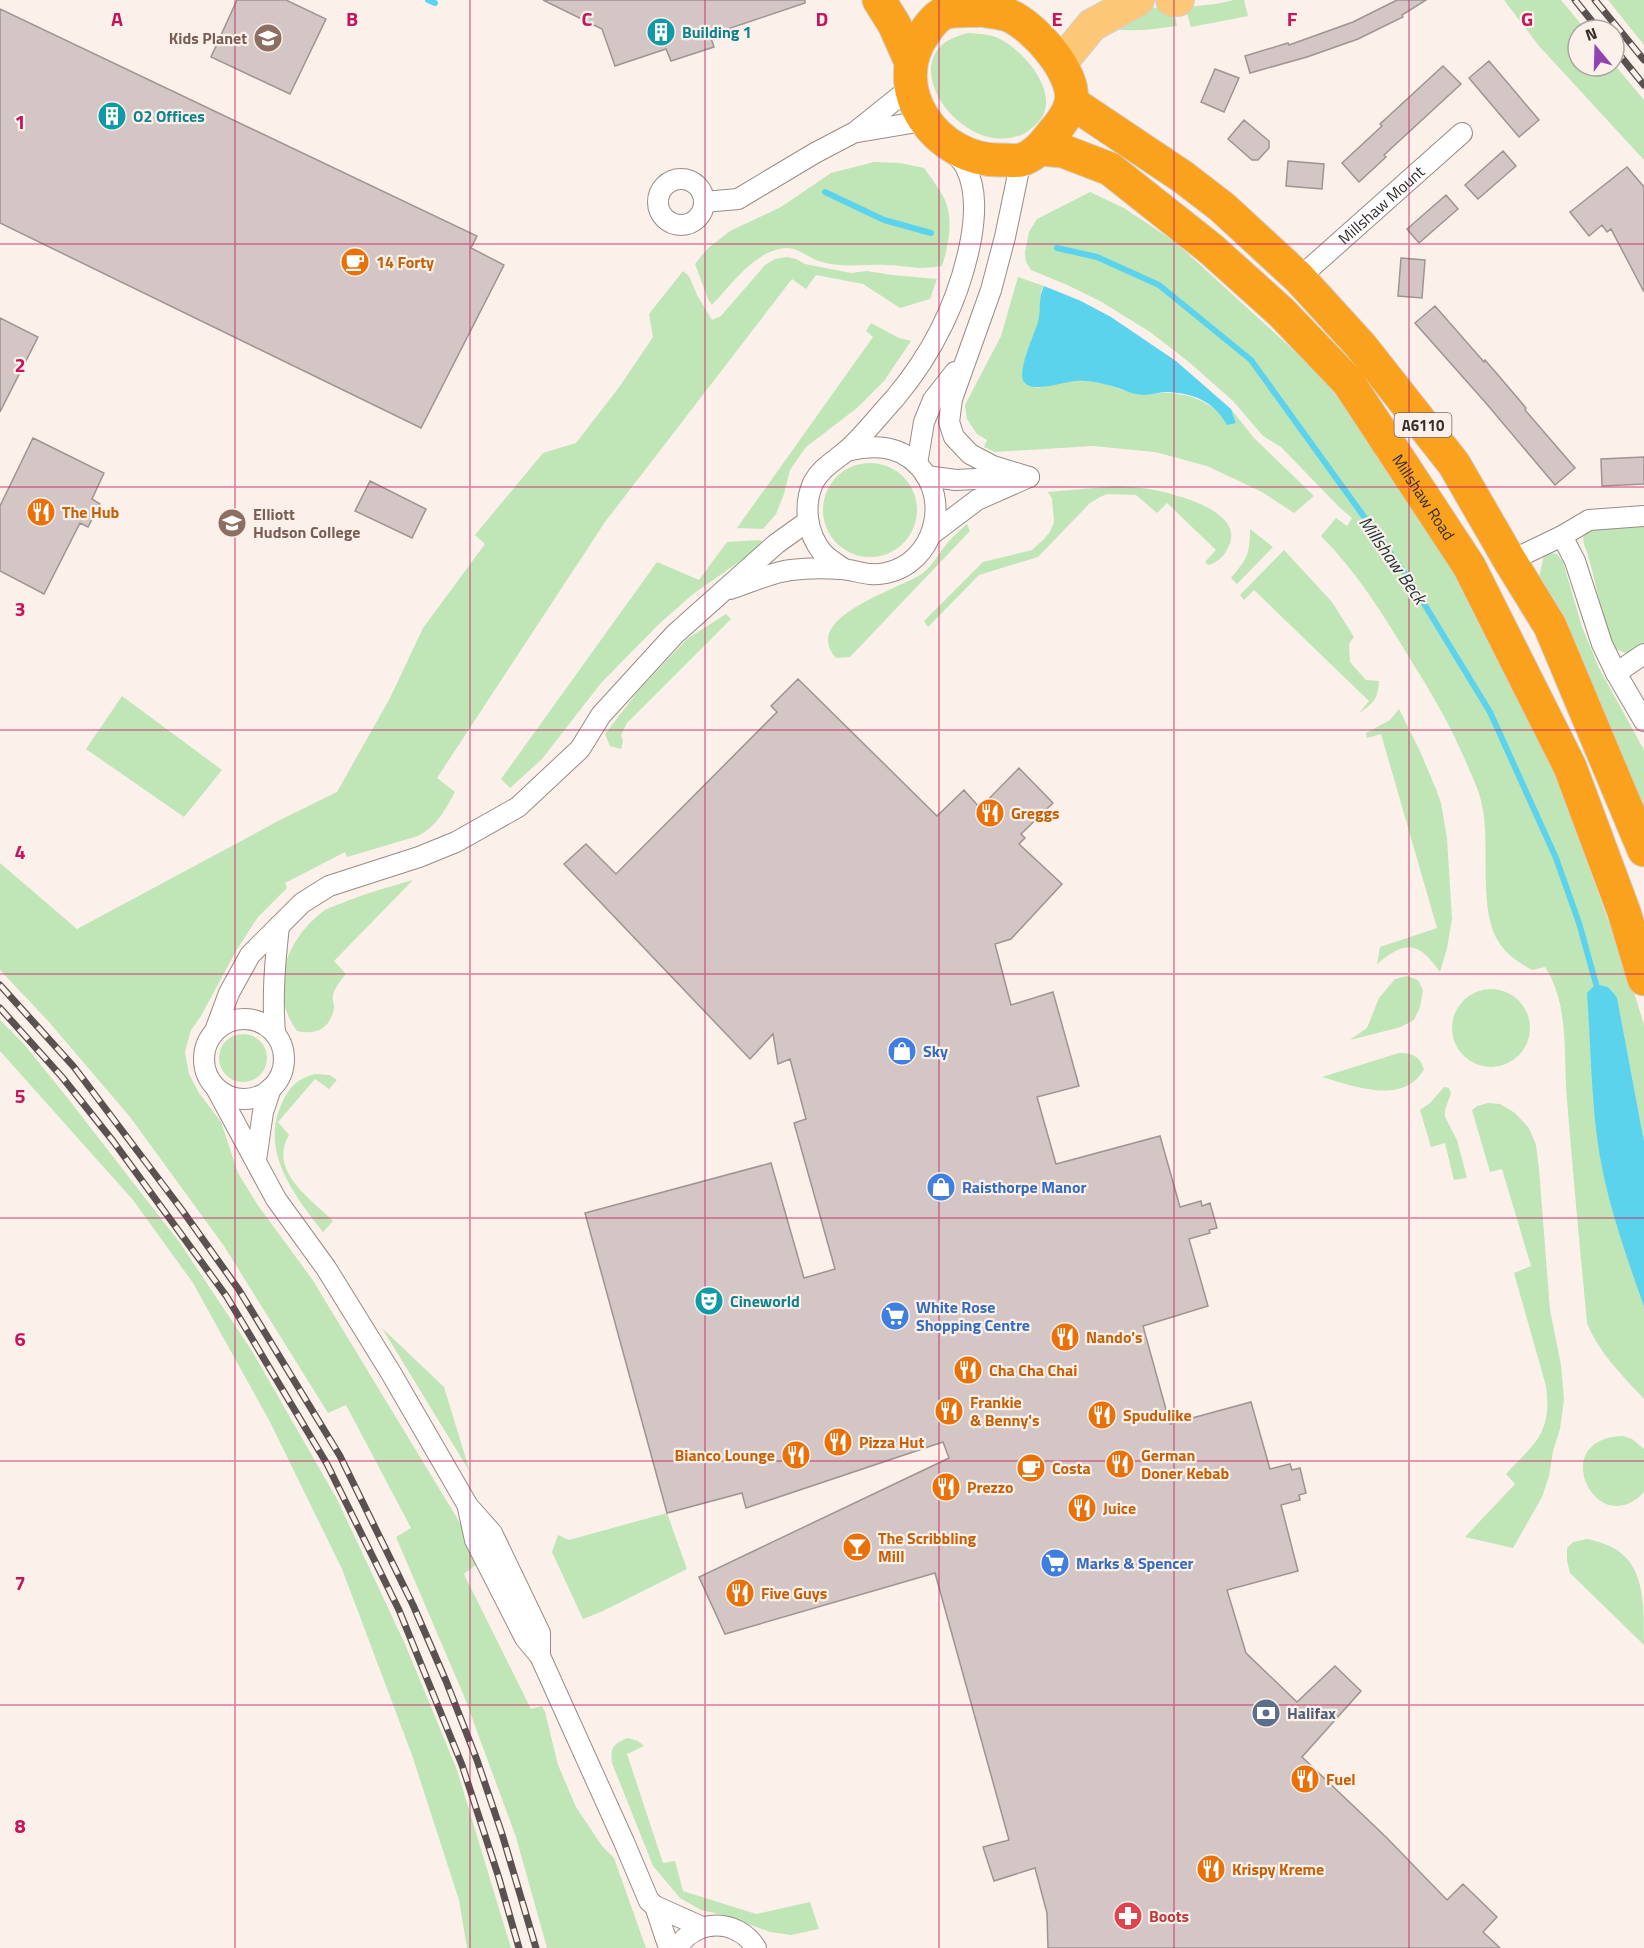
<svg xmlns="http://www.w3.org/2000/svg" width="1644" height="1948" font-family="'Titillium Web',sans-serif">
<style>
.green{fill:#c0e5b7}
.water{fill:#5bd3ed}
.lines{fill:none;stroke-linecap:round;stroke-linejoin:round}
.stream{stroke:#5bd3ed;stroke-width:6}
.building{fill:#d3c6c4;stroke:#a09392;stroke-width:1.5}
.street-casing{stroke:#978c87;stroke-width:22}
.primary-casing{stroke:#d2d1d1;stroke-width:34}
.highway-casing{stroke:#d2d1d1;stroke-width:35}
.street{stroke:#fff;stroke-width:20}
.primary{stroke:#fcc777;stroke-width:32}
.highway{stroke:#faa11d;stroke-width:33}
.rail-casing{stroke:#595250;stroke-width:7}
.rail{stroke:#fcf0eb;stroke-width:4.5;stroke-dasharray:14;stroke-linecap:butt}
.grid{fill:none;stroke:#c2185b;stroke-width:1.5;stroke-opacity:0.55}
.labels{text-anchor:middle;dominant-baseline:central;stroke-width:4.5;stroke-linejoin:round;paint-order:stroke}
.shield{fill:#fcf0eb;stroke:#706966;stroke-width:1.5}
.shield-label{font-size:15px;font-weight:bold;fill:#342f2d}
.culture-label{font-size:16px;font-weight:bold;fill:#0d838f;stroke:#fcf0eb;text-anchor:start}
.education-label{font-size:16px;font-weight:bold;fill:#785e54;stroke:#fcf0eb;text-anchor:end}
.street-label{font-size:16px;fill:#342f2d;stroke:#fcf0eb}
.food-label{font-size:16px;font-weight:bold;fill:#c56008;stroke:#fcf0eb;text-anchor:start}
.shop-label{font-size:16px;font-weight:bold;fill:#366cbe;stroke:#fcf0eb;text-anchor:start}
.service-label{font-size:16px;font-weight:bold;fill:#4e5e75;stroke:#fcf0eb;text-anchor:start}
.health-label{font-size:16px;font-weight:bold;fill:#be3a42;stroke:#fcf0eb;text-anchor:start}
.water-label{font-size:18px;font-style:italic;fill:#1e3338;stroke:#fcf0eb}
.grid-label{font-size:20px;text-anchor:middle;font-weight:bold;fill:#c2185b;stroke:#fcf0eb;stroke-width:4.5;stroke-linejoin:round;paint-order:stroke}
</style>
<rect width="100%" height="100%" fill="#fcf0eb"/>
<path class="green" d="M1234,0h10l4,16 -57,11 -6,-20 31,-3z
M1504,0h57l25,30h-8v36h36v-2l30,36v60l-105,-114z
M1608,0h36v45z
M1143,7l31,2 3,17c-22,3 -43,6 -65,3z
M969,33c11,1 22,1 31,6 27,14 67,62 33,88 -5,4 -9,8 -15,9 -62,20 -132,-87 -49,-103z
M874,162l26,1 24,5c7,10 16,21 21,32 9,20 3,47 -3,66 -8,1 -16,2 -23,2 -11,-1 -22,-3 -33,-3 -22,-1 -43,3 -64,-3 -22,-7 -26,-21 -52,-10 -22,9 -42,36 -58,53l-4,-6 -13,-35 12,-15 23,-18 51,-24 50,-34z
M1090,192l34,16 51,34 137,125 48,56 90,132 88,171 96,266 10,33v116l-27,-144 -9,-10 -12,-3 5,175 16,67 27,81v92c-22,-24 -45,-46 -57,-76 -7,-74 -14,-149 -20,-223 -4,-44 3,-95 -22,-133l-13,3c-12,-7 -24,-14 -32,-26 -23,-32 -9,-101 -18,-139 -3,-15 -10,-29 -16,-43 -16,-38 -37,-73 -59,-108 -25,-42 -52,-84 -86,-118l15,-18 11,8 5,-8 -13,-11 -58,-60 -18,-11 -30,-35 -43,-38 -40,-31 -50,-31 -35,-17 -34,-14 -5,-8 -1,-10 4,-20 8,-13z
M787,257l9,2 9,5 46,9 16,-2 25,4 45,4 -7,20 -30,9 -37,-24 -47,-9 -10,14 -14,-10 -187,243 -168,256 18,14c-10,18 -18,34 -37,44l-71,21 -2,-5 -60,31 2,5 -29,29 -22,34 -35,65 -10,14 -6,22 4,22 10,19 22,29 17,51 19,31 55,75 145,239 23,44 -16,12 67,135 11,-3 3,6 13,53 18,42 26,39 12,12 32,90h-99l-31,-111 -52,-141 -68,-159 15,-9 -65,-123 -18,8 -104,-167 -94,-129 -81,-95 -49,-52v-107l77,66 203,-109 57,-28 53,-94 33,-70 62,-84 -10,-9 68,-82 33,-10 44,-57 33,-49 -4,-23 34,-43 6,5 8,19 15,25 9,-4 44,-51 10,-6z
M1018,277l26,9 -3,5 -2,32 -15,40 12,25c19,-4 40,-10 60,-6 14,3 27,9 40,12 11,2 22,-2 33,-1 31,2 42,14 67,30l-5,-14 23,29 60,58 -20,17 -32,-21 -55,-26 -52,-14 -62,-6 -98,6 -11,-5 3,-7 -10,-6 -10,-15 -2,-14 36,-69z
M871,323l28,15 12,3 -27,40 -27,27 -51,39 -16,23 -6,24 -8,20 -13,15 -26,-1 136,-191 -7,-6z
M823 510a47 47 0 1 1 94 0a47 47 0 1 1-94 0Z
M1116,486c11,1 22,1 33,3 23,4 93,21 81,54 -4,11 -10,19 -22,22l-3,-3 11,-12 -49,-47 -10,10 -21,-18 -29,-1 -7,3 -10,6 -52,54 -59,18 -51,52 -4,-6 59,-59 49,-12 11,-10 7,-8 4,-10 -2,-23 -4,-7z
M967,524l3,7 -120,126 -14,1c-37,-41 65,-69 87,-85 11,-9 17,-22 27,-33 5,-5 11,-11 17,-16z
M1644,525v120l-18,8 -14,-5c-10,-30 -15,-62 -24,-92 -1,-7 -8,-16 -3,-22 7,-11 46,-9 59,-9z
M1250,529l23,18 -36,37 -6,-6c16,-19 19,-24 19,-49z
M761,540l1,3 -9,9 -60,42 -34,30 -58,59 -59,76 -32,29 -9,-9 156,-217 42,18 28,-38z
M1284,550l48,52 22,35 -5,7 1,18 16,18 13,1c-1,18 -5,22 -20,32l10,-12 -115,-111 -10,10 -4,-5z
M1551,553l6,1 6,8 19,65 17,41 45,82v66l-106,-234 6,-27z
M726,614l5,5 -104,104 -6,12 2,6 -2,8 -11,-3 -5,-12 34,-44 48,-51z
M122,696l100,74 -38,47 -98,-68z
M1399,709l20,40 17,40 5,14 6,35 5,81 -5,29 -7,24c-22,-31 -34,-32 -63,-8l3,-17 57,-19 -56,-194 -14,4 -1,-5 24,-13z
M413,880l-79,81 12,13c-5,6 -11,13 -13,21 -1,5 2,10 1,14 -5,21 -19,26 -37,22 -30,-41 -11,-93 28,-121 5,-3 12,-5 17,-7 24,-10 47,-16 71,-23z
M1407,976l11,4 5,10 -3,17 -6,13 -13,7 -51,13 17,-12 12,-30 16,-19z
M1452 1028a39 39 0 1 1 78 0a39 39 0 1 1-78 0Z
M0,1020l24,24 42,52 114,147 72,108 85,148 68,145 52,126 54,178h-44l-8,-48 -47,-145 -70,-186 -72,-147 -77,-139 -60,-83 -133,-149z
M219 1058a24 24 0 1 1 48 0a24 24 0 1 1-48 0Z
M1399,1053c14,0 20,3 25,16 -20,37 -71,17 -102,8z
M315,1074l15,1 7,5 -8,9 -14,-10 -37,43 11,13c-21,36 21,63 44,86l-10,11c-28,-36 -64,-81 -41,-129 7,-16 16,-25 33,-29z
M1444,1087l5,1 2,5 -6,17v7l12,23 10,38 -13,2 -9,-37 -14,4 -11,-37 10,-7z
M1488,1103l12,1 15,9 14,15 7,17 3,24 11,141 11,55 3,34 -4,30 -7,22 -4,25 -7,21 -29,51 -48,-11 50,-53 -9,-10c30,-32 46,-41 40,-88l-32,-113 17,-7 -29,-97 -12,3 -18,-62 5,-4z
M382,1328l62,59 26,85z
M1623,1436l9,3 12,10v43c-47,51 -99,-54 -21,-56z
M667,1513l20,56 -84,42 -20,8 -31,-67 6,-17 11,5z
M1587,1539c57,11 57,50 57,106l-74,-72 -3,-12v-13l6,-6z
M628,1738l10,3 6,5 -17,8 36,109 12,-2 8,30 73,23 54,-12 9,27 -28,6 -21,-3 -47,-17 -22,-5 -21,-12 -27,-32 -41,-103c-2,-16 2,-20 16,-25z"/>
<path class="water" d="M1044,286l37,15 30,16 65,44 55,48 5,14 -9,2c-13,-24 -34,-32 -61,-33 -7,0 -15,3 -22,3 -8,0 -16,-3 -23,-6 -14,-4 -29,-9 -44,-8 -13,0 -44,13 -53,1 -7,-10 9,-45 13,-57 5,-13 0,-26 7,-39z
M1596,984l12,3 9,10 27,144v166c-17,-49 -35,-99 -44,-150 -9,-53 -9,-109 -13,-164z"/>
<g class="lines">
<path class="stream" d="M428,0l7,3
M825,192l59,28 47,13
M1057,248l40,9 62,28 92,75 158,219 81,133 66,146 23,65 17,61"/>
</g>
<path class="building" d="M237,0h49l40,19 -36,75 -79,-37z
M543,0h262v3l-95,32 4,12 -43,14 -5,-12 -51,17 -13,-37z
M1397,0h29l-24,15 1,2 -45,22 -51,18 -57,16 -5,-17 43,-13 1,2 64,-23z
M0,9l477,227 -6,12 33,17 -83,163 -421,-205z
M1489,61l50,59 -20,17 -50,-59z
M1443,66l18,18 -77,71 2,2 -27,25 -17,-19 40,-37 -2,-2z
M1215,69l24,9 -15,34 -23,-10z
M1244,120l25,21v7l-11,12h-6l-24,-21z
M1503,151l13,15 -38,33 -13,-14z
M1288,161l36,3 -2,25 -36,-3z
M1627,167l17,20v105l-33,-63 -4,3 -5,-7 -13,11 -19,-24z
M1446,195l12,14 -39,34 -12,-14z
M1401,258l24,2 -3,38 -24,-2z
M1435,306l49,56 1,-2 13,15 28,33 -1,2 50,58 -20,17 -70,-83 -70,-79z
M0,318l38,19 -38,75z
M33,438l71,35 -12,26 8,5 -12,23 -8,-4 -36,71 -44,-23v-65z
M1644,457v27l-42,2 -1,-27z
M370,481l56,28 -14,29 -57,-27z
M798,679l139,137 27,-26 16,18 39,-40 34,35 -32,31 4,4 -6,6 43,40 -51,55 -16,5 16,61 42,-13 26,94 -42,11 19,67 104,-28 20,71 21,-6 1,5 8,-3 7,25 -8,2 1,3 -21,6 19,67 -65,20 27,98 81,-22 19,67 20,-5 2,6 8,-2 6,25 -7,2 1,5 -19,5 17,66 -71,19 19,63 51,49 38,-36 26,25 -59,66 84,80 61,63 16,-16 34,33 -14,15 17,16h-452l-1,-35 -12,-45 -41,13 -11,-34 26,-7 -74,-267 -210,61 -26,-57 250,-119 -6,-16 -197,66 -4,-15 -75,20 -82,-300 186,-50 33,115 31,-9 -41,-146 12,-4 -16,-60 -12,5 -5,-30 -23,25 -186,-195 22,-20 30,30 161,-162 -6,-6z"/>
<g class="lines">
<g class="street-casing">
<g id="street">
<path d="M858,132l65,-11"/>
<path d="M1021,160l-16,77 -14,53 -39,109 -3,23 5,15 16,17 23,12 36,11"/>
<circle cx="681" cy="202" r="23"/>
<path d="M704,202l34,-3 77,-46 40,-21 55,-44"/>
<path id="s1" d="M1299,278l163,-145"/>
<path d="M917,464l7,-42 9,-22 22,-28"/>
<path d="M926,476l30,4 58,-3"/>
<path d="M932,534l45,-34 52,-23"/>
<path d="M1562,536l13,25 27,83 14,29 28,48"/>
<path d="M1510,561l52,-25 27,-16 55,-4"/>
<path d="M844,569c-7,-5 -16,-10 -22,-17 -15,-19 -19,-46 -9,-69 8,-15 20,-21 32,-31 15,-12 36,-39 50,-54 38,-45 65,-100 76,-159 4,-23 6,-49 -5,-71 -3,-7 -10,-13 -15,-18"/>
<path d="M730,589c19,-6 42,-17 61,-19 16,-2 34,-2 50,-1 16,1 27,8 45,4 48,-10 66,-73 32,-108 -21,-21 -45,-20 -72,-14"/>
<path d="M1616,673l28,-19"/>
<circle cx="244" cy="1059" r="40"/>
<path d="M215,1031l14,-38 21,-38 52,-52 27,-17 90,-29 37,-15 62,-35 62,-58 21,-34 74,-81 101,-90 32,-23"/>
<path d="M275,1032c-3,-36 0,-70 4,-106"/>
<path d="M216,1088l60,111 50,69 65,105 77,133 24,27 48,100v23"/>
<path d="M256,1160l7,-48 8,-24"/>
<path d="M468,1508l7,32 50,98 15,18 84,186 25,59 6,5 47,21"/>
<path d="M655,1906l14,42"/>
<path d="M677,1948c19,-30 60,-30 79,0"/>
</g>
</g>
<g class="primary-casing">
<path id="primary" d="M1172,0h6
M1060,64l32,-39 46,-25"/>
</g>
<g class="highway-casing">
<g id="highway">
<path d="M879,0l15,24 17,38"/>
<path d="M981,10c8,2 19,2 27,5 25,10 69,58 63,88 -3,12 -11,22 -19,31 -8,10 -17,22 -31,26 -5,1 -13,0 -18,0 -65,3 -120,-71 -78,-128 4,-6 12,-16 19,-19 8,-3 28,-2 37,-3z"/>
<path d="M1071,102l112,75 39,30 77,71 62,68 93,118 56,97 40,65 94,224"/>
<path id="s2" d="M1040,149l23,2 47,18 101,80 70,63 67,70 121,184 101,201 54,145 20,67"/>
</g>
</g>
<use href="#street" class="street"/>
<use href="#primary" class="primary"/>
<use href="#highway" class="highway"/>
<g class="rail-casing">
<path id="rail" d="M1575,0l24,30
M1595,0l49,60
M1614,48l30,37
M0,985l74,82 108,143 57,80 101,166 73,149 33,76 31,79 25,74 34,114
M0,1008l62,69 51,64 114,156 100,167 72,146 63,155 36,110 21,73"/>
</g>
<use href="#rail" class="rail"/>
</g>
<path class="grid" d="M235,0v1948M470,0v1948M705,0v1948M939,0v1948M1174,0v1948M1409,0v1948M0,244h1644M0,487h1644M0,730h1644M0,974h1644M0,1218h1644M0,1461h1644M0,1705h1644"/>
<defs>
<g id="building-disc" transform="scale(1.5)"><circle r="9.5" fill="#0f9aa8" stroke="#fcf0eb"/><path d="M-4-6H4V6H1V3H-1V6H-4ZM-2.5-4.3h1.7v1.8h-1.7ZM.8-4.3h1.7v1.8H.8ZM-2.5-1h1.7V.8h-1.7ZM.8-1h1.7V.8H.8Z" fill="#fff"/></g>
<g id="school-disc" transform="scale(1.5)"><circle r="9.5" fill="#8d6e63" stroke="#fcf0eb"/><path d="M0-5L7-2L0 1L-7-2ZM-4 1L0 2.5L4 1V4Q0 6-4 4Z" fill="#fff"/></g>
<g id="cafe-disc" transform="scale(1.5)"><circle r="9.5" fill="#e8710a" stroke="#fcf0eb"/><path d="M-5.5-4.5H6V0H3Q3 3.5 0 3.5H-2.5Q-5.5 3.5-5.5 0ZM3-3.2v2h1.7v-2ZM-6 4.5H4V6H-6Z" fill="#fff"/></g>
<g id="restaurant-disc" transform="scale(1.5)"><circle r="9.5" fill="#e8710a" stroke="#fcf0eb"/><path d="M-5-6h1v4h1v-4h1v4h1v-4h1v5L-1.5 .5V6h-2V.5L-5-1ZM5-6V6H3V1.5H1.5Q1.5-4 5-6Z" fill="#fff"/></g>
<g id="university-disc" transform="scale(1.5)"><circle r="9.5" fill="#8d6e63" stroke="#fcf0eb"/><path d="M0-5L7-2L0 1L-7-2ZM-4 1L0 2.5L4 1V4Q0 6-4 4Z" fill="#fff"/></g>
<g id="shop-disc" transform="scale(1.5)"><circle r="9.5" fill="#3f7fe0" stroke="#fcf0eb"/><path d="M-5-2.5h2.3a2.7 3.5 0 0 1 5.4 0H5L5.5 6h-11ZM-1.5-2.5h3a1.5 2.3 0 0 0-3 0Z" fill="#fff"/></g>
<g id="theatre-disc" transform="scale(1.5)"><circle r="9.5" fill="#0f9aa8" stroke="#fcf0eb"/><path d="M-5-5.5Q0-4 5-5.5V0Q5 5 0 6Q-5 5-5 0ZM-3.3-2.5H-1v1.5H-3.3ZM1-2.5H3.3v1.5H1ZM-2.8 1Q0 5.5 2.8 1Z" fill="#fff"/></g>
<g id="supermarket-disc" transform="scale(1.5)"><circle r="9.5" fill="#3f7fe0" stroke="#fcf0eb"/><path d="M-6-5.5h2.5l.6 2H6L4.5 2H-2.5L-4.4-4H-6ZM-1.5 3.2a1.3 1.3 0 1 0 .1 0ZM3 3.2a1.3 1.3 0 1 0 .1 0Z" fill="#fff"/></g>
<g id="bar-disc" transform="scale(1.5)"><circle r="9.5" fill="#e8710a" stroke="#fcf0eb"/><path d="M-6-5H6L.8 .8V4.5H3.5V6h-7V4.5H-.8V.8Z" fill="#fff"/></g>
<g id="bank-disc" transform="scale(1.5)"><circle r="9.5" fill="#5c6f8a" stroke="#fcf0eb"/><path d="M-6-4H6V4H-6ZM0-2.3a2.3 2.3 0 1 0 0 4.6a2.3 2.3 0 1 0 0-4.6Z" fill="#fff"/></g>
<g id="pharmacy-disc" transform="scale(1.5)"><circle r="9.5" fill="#e0444e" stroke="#fcf0eb"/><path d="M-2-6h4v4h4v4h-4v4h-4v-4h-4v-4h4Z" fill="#fff"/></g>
</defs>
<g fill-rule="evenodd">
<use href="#building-disc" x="661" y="32"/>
<use href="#school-disc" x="268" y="38"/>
<use href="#building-disc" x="112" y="116"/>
<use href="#cafe-disc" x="355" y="262"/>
<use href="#restaurant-disc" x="41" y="512"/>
<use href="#university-disc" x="232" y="523"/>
<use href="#restaurant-disc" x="990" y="813"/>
<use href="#shop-disc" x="902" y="1051"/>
<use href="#shop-disc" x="941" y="1187"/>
<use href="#theatre-disc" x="709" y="1301"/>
<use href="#supermarket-disc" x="895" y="1316"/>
<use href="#restaurant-disc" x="1065" y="1337"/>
<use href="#restaurant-disc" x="968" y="1370"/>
<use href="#restaurant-disc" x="949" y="1411"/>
<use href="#restaurant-disc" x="1102" y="1415"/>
<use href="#restaurant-disc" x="838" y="1442"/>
<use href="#restaurant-disc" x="796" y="1455"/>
<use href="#restaurant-disc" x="1120" y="1464"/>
<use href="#cafe-disc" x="1031" y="1468"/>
<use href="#restaurant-disc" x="946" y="1487"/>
<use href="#restaurant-disc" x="1082" y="1508"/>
<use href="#bar-disc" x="857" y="1547"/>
<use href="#supermarket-disc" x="1055" y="1563"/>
<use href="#restaurant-disc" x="740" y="1593"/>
<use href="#bank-disc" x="1266" y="1713"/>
<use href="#restaurant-disc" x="1305" y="1779"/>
<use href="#restaurant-disc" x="1211" y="1869"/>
<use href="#pharmacy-disc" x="1128" y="1916"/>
</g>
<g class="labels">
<rect class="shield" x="1394.5" y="413" width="57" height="24" rx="4.5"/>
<g class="shield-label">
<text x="1423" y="425">A6110</text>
</g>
<g class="culture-label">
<text x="682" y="32">Building 1</text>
<text x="133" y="116">O2 Offices</text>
<text x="730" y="1301">Cineworld</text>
</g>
<g class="education-label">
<text x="247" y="38">Kids Planet</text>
<text x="253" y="514" text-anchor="start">Elliott<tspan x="253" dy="18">Hudson College</tspan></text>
</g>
<g class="street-label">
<text stroke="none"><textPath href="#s1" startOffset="110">Millshaw Mount</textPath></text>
<text stroke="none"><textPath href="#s2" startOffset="531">Millshaw Road</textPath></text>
</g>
<g class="food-label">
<text x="376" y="262">14 Forty</text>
<text x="62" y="512">The Hub</text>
<text x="1011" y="813">Greggs</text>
<text x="1086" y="1337">Nando's</text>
<text x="989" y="1370">Cha Cha Chai</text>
<text x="970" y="1402">Frankie<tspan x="970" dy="18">&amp; Benny's</tspan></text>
<text x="1123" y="1415">Spudulike</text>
<text x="859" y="1442">Pizza Hut</text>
<text x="775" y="1455" text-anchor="end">Bianco Lounge</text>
<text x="1141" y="1455">German<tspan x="1141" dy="18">Doner Kebab</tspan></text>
<text x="1052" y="1468">Costa</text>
<text x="967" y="1487">Prezzo</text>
<text x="1103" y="1508">Juice</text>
<text x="878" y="1538">The Scribbling<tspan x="878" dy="18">Mill</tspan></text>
<text x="761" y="1593">Five Guys</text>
<text x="1326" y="1779">Fuel</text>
<text x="1232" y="1869">Krispy Kreme</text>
</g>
<g class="shop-label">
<text x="923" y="1051">Sky</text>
<text x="962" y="1187">Raisthorpe Manor</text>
<text x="916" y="1307">White Rose<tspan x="916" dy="18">Shopping Centre</tspan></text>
<text x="1076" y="1563">Marks &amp; Spencer</text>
</g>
<g class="service-label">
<text x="1287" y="1713">Halifax</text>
</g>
<g class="health-label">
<text x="1149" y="1916">Boots</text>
</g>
<g class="water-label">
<text transform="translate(1393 560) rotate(55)">Millshaw Beck</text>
</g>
</g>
<g class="grid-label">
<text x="117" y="26">A</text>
<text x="352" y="26">B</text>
<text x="587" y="26">C</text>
<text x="822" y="26">D</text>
<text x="1057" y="26">E</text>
<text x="1292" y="26">F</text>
<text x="1527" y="26">G</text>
<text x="20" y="129">1</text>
<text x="20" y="372">2</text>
<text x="20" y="616">3</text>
<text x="20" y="859">4</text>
<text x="20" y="1103">5</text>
<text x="20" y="1346">6</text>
<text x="20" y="1590">7</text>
<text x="20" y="1833">8</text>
</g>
<g transform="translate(1596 48) rotate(341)"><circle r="28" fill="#fcf0eb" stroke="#aca39f" stroke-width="1.5"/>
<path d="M0-4.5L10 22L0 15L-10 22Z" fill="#9143b4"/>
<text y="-9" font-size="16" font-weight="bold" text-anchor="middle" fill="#342f2d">N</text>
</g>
</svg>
